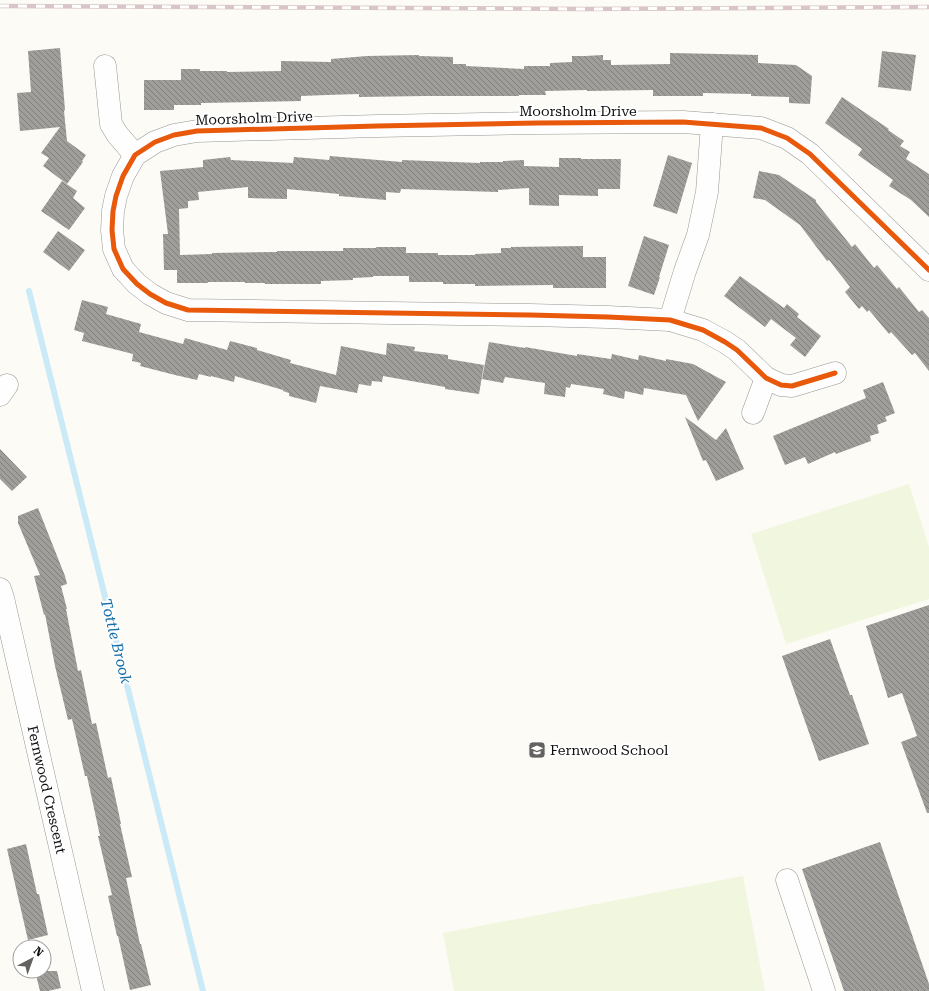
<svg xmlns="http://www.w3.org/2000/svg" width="929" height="991" font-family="'Roboto Serif',serif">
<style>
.pitch{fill:#f0f7de}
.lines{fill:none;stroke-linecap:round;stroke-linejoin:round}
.stream{stroke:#caeaf8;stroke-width:6}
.building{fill:url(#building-back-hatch)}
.minor-casing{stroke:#969693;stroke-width:23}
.minor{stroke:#fffefe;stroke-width:22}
.rail-casing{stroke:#d9c5c6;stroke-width:4.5}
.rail{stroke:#fff;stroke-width:3;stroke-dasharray:9;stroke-linecap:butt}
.cycleway-casing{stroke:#fff;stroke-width:8}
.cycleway{stroke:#e8590c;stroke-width:5}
.labels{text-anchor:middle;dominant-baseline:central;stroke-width:4;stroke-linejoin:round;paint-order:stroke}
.street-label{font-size:14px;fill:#101010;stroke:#fff}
.poi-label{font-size:14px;fill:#101010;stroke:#fff;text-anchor:start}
.water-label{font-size:15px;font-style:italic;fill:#126da9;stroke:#fff}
</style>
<defs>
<pattern id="building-back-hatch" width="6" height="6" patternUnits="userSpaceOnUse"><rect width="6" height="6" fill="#a09e9a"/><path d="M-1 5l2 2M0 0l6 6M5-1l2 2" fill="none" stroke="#817f7c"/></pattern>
</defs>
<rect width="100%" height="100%" fill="#fcfbf5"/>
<path class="pitch" d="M909,484l20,63v52l-143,45 -35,-110z
M743,876l22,115h-311l-11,-58z"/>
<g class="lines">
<path class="stream" d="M29,291l174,700"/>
</g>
<path class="building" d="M60,48l5,62 -1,1 3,30 19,14 -4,6 1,1 -16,22 -24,-18 6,-8 -8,-5 19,-26 -40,4 -3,-38 14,-1 -3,-41z
M882,51l34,4 -5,36 -33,-4z
M670,53l50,1 38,1v8l38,2 16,11 -2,28 -21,-1v-6l-38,-1v-2l-48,-1v3h-50v-6l-66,1v-1l-42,1 1,4h-27v1h-94l-66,1v-3l-32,1 -26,1v5l-100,2v2h-27v5h-30v-30h37v-11h19v2h27v1l54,-1v-10l50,1v-3l36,-3 52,-1v1l34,1v7h13v2l58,3v-3h26v-3l22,-1v-6h13l18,-1v5h8v5l59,-1z
M842,97l47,32 -1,1 16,11 -4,5 10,6 -4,7 23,15v43l-18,-17 -22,-14 4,-6 -35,-25 4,-6 -37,-26z
M668,155l24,8 -15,51 -24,-8z
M330,156l72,6v-2l78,3v-1h23v-1l21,-1v6l35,1v-9h22v1h40l-1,30h-22v7l-39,-1v11l-30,-1v-17l-31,2v2l-97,-3 -1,4 -14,-1v8l-47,-4v-2l-52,-5v10l-39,-1v-11l-50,5 1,8 -11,1v7l-9,1 1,46 32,-1v-1l65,-1v-1h66v-3h33v-1h30v6h32v2h37v-1l26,-1v-5h10v-1l72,-1v11h23v31h-53v-3l-78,1v-2h-32v-2h-34v-6h-36v1l-20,1v2l-32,1v3h-56v-1h-20v-1h-37v1h-31v-13h-13l-1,-36h5l-8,-63 43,-4v-7l27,-3 1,3 62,3 1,-6 35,3z
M759,171l20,4 37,25v2l36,45 3,-3 19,24 3,-3 20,24 2,-2 20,25 3,-2 7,8v53l-14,-18 -3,2 -21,-23 -2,2 -20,-24 -2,2 -5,-6 -3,3 -14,-17 5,-5 -21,-27 -2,1 -27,-36 -35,-25 -12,-2z
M62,181l15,10 -4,7 12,10 -16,22 -28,-19z
M58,231l27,19 -16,21 -26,-19z
M644,236l25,9 -10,32h1l-6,18 -26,-9z
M740,276l44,32 3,-4 12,10 -2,3 24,19 -16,21 -15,-12 6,-7 -25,-19 -6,8 -41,-31z
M82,300l26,7 -2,7 35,10 -2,8 44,12 2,-6 42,12 3,-9 27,7v2l34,10 -1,3 46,12 5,-29 45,9 1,-12 28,4 -1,4 34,4v4l36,6 -5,29 -34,-5v-2l-62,-11 -1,6 -10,-1 -1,5 -12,-2 -2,9 -37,-7 -4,17 -27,-7v-3l-6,-2v-1l-48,-14 -1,6 -23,-6v1l-12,-3 -2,6 -22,-5 -35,-9 1,-3 -9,-2 1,-7 -51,-13 2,-8 -10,-3z
M489,342l36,6v-1l52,9v-2l34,5 1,-5 26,6 1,-5 27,6v-2l27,5 33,18 -28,39 -12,-26 -42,-7 -1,7 -18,-4 -1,8 -21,-5 1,-5 -33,-5 -1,4 -4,-1 -1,10 -21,-3 1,-11 -40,-6 -2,6 -21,-4z
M883,382l12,31 -10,4 2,4 -10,4 2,8 -9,3 1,5 -35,13 -1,-2 -27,12 -3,-7 -20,8 -12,-29 93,-38 -3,-8z
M685,417l31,23 10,-12 18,41 -28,12 -10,-21 -3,1z
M0,449l27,28 -15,14 -12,-12z
M38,508l27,68 2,8 -6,2 6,23h-1l12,62 3,-1 11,54 4,-1 12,55 3,-1 10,47h-1l12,53 -6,1 14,66h1l10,41 -21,5 -12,-54h-1l-9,-40 4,-1 -14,-59h2l-13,-60h-2l-13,-57 -4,1 -13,-54 -10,-52 -1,1 -10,-39 6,-1 -22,-52v-7z
M929,605v208h-2l-26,-71 16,-6 -15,-43 -14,5 -22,-72z
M830,639l20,56h2l17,49 -50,17 -37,-105z
M880,842l49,142v7h-85l-42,-122z
M26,844l11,50h2l9,41 -20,5 -21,-91z
M35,971h22l4,17 -13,3h-8z"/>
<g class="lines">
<g class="minor-casing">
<g id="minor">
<path d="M105,66l6,58 6,10 18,21"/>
<path d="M670,320l15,-49 13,-36 9,-43 5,-68"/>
<path d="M835,373l-43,13 -11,-1 -15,-7 -29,-28 -12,-8 -22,-12 -33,-10 -62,-3 -78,-2 -342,-5 -22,-7 -16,-9 -13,-10 -14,-15 -9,-20 -2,-19 1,-19 3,-15 7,-20 12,-21 20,-13 19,-7 23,-4 180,-5 161,-3 145,-1 78,6 26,10 23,16 119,116"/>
<path d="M0,395l7,-10"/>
<path d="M753,413l13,-35"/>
<path id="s1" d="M0,589l3,9 90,393"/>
<path d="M787,880l37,111"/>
</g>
</g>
<use href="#minor" class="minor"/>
<g class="rail-casing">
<path id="rail" d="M0,6l583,3 346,-2"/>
</g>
<use href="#rail" class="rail"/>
<g class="cycleway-casing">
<path id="cycleway" d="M835,373l-43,13 -11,-1 -15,-7 -29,-28 -12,-8 -22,-12 -33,-10 -62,-3 -78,-2 -342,-5 -22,-7 -16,-9 -13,-10 -14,-15 -9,-20 -2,-19 1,-19 3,-15 7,-20 12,-21 20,-13 19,-7 23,-4 180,-5 161,-3 145,-1 78,6 26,10 23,16 119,116"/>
</g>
<use href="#cycleway" class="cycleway"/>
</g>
<defs>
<g id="school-square" transform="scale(0.9)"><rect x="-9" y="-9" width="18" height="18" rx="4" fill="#636260" stroke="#fff"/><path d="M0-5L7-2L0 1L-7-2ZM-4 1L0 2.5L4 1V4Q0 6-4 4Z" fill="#fff"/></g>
</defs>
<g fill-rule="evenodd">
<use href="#school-square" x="537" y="750"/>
</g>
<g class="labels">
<g class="street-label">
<text x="578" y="111">Moorsholm Drive</text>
<text transform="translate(254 118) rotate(-2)">Moorsholm Drive</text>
<text stroke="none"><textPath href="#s1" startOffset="206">Fernwood Crescent</textPath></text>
</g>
<g class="poi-label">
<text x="550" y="750">Fernwood School</text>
</g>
<g class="water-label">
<text transform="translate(116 641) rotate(76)">Tottle Brook</text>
</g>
</g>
<g transform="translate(32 959) rotate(41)"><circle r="19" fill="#ffffff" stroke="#9f9f9f"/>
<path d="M0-3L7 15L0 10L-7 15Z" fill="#636260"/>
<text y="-6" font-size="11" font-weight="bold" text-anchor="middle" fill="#101010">N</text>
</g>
</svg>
